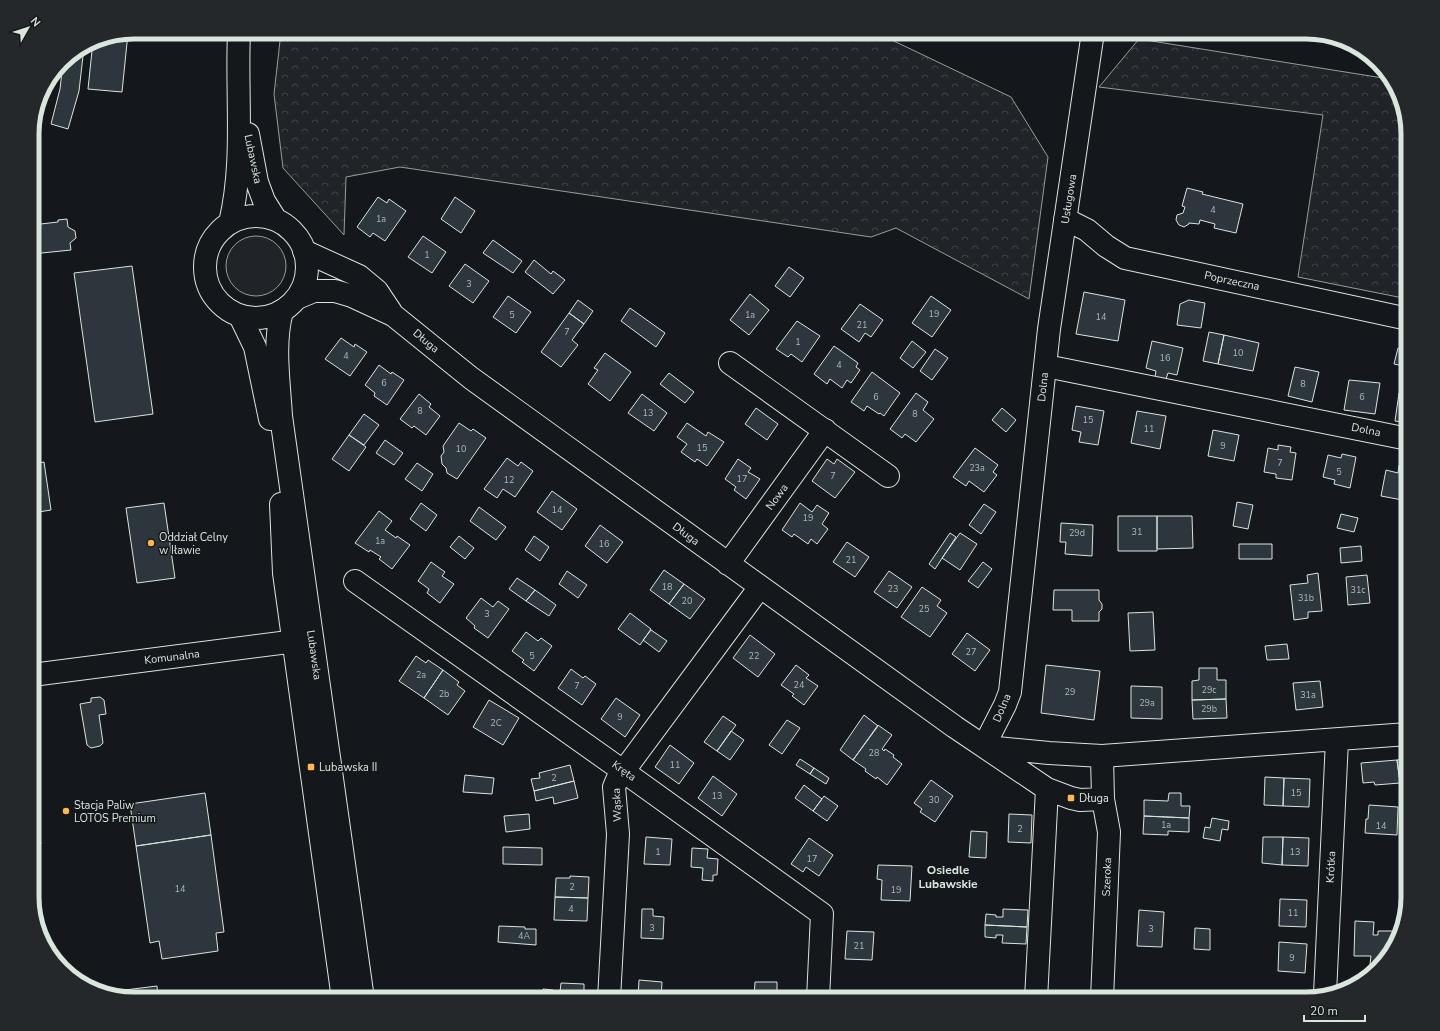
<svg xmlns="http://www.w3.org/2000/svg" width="1440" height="1031" font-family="'Nunito Sans',sans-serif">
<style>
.green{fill:#202428;stroke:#939e99}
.forest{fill:url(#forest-crowns);stroke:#939e99}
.building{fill:#2c363c;stroke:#d8e6dc}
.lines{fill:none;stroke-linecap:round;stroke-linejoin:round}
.minor-casing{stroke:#d8e6dc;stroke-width:24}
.major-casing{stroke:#d8e6dc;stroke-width:24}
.minor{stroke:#14181c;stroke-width:22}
.major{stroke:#14181c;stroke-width:22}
.poi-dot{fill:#ffb74d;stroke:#14181c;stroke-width:1.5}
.labels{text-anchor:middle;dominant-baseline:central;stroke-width:3;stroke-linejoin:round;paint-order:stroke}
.number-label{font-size:9px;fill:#adbab4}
.street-label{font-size:11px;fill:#d8e6dc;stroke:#14181c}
.poi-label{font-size:11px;fill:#d8e6dc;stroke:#14181c;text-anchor:start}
.neighbourhood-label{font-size:12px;font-weight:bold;fill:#d8e6dc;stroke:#14181c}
.rim{fill:none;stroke:#d8e6dc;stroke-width:5}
</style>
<defs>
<pattern id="forest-crowns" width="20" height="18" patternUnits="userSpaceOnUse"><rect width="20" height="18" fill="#202428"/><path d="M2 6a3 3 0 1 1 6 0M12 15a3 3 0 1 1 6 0" fill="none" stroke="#404447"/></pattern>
</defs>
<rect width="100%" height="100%" fill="#14181c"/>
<path class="green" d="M226 266a30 30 0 1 1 60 0a30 30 0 1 1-60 0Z"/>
<path class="forest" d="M281,32h594l136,65 37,60 -19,142 -133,-71 -25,9 -471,-70 -54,10 -2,58 -61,-67 -9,-74z
M1139,39l250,40 8,10 11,45v165l-110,-22 25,-162 -224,-28z"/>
<path class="building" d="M128,33l-6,59 -34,-3 5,-48 2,-1z
M84,47l-5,44 -11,38 -17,-5 9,-35 3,-26 4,-5z
M1187,188l16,4 -1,2 41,10 -7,29 -22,-5 1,-4 -15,-4 -1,4 -10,-1v1l-5,3 -5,-2 -3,-5 1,-5 6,-2 2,-6 -3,-1z
M378,197l9,6 2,-4 17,12 -21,30 -12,-8 -3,4 -13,-10z
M455,197l20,14 -14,22 -20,-14z
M67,219l1,8 7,4 1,7 -6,5 1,7 -39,4v-29l26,-3v-2z
M423,236l23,16 -14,21 -24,-16z
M493,240l29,21 -9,12 -30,-20z
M534,260l17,14 2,-3 12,9 -12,14 -28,-22z
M465,264l24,17 -16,22 -24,-17z
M132,266l21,148 -58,8 -21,-149z
M789,267l15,11 -14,19 -15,-11z
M1084,292l41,8 -7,41 -42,-7z
M750,294l19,16 -20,25 -19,-15z
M508,296l23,16 -15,21 -23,-16z
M931,296l20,14 -19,27 -20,-14z
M578,300l15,11 -9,13 -15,-11z
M1189,300l16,3 -4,25 -24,-3 3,-21z
M860,304l23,16 -12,17 -6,-4 -6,9 -18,-13z
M630,308l35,25 -9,14 -35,-26z
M569,313l15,11 -12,16 6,5 -17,22 -20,-15z
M797,321l23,15 -18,26 -11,-8 -3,3 -12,-8z
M1209,332l15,3 -6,29 -15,-3z
M1224,335l35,8 -6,28 -35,-7z
M341,338l13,9 1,-3 12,8 -17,24 -25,-17z
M912,341l14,11 -13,16 -13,-10z
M1152,341l31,7 -6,27 -9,-2 -2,6 -11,-2 1,-6 -10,-3z
M834,346l24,17 -2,4 4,3 -9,13 -4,-3 -5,8 -12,-9 -3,5 -13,-10z
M1398,348l10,3v16l-14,-3z
M935,349l13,9 -16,22 -12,-9z
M605,353l26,19 -21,29 -22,-17 10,-14 -4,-2z
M379,365l12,9 1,-2 12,8 -17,25 -13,-9 1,-3 -10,-8z
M1295,367l24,5 -7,30 -24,-6z
M872,372l28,21 -16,23 -4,-3 -1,1 -12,-8 -3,5 -13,-9z
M669,373l25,19 -9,11 -25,-19z
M1349,380l31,3 -5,31 -31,-4z
M916,393l12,9 -5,8 11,9 -18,23 -11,-8 -3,4 -12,-9z
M1399,393l9,1v29l-13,-2z
M419,394l12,10 -2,3 11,9 -14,19 -12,-9 -2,2 -12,-9z
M642,394l25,19 -13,18 -26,-18z
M1076,406l28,5 -6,34 -19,-3 2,-10 -9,-2z
M756,408l22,16 -11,16 -22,-16z
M1002,408l14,12 -10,12 -14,-12z
M1137,411l29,5 -6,33 -29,-6z
M364,414l15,11 -15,20 -15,-10z
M459,423l12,8 2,-2 13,9 -29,41 -10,-6 -1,-5 -4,-4 -1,-8 3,-4 -1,-6z
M687,423l19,13 2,-4 16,10 -17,24 -10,-7 -2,3 -14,-10 6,-8 -10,-7z
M1213,430l26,5 -5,26 -26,-5z
M349,435l17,12 -17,24 -17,-12z
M385,440l18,13 -9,12 -18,-12z
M1278,445l13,2 -1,5 6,1 -4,27 -16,-2v-4l-12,-2 4,-24 10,2z
M975,448l23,17 -5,7 4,3 -13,17 -15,-11 -3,5 -13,-9z
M1342,454l14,3 -6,31 -16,-4 1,-4 -12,-3 5,-22 13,3z
M507,458l11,8 3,-4 12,9 -18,26 -12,-8 -6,9 -13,-9z
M738,459l13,9 -3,4 12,7 -14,20 -12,-9 2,-3 -11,-8z
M827,459l7,5 3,-5 18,13 -20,26 -23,-17z
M44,462l7,48 -19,3v-49z
M417,463l16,11 -11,17 -17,-12z
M1399,465l9,2v34l-27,-5 5,-26 12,3z
M552,491l25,18 -15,21 -25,-18z
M1237,502l16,3 -5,24 -15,-3z
M164,503l11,75 -38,5 -11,-75z
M421,503l16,12 -11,16 -16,-12z
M800,503l12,9 5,-7 12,8 -7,11 6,5 -11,15 -6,-5 -3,5 -14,-10 -2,3 -10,-7z
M984,504l12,8 -15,22 -12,-9z
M479,507l27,20 -10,13 -26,-19z
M379,511l13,10 -7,9 11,8 1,-2 13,9 -18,24 -13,-10 2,-2 -11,-7 -1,2 -14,-9z
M1341,514l17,4 -4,14 -17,-4z
M1118,516h39v35h-39z
M1157,516h35l1,32 -36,1z
M1061,523l32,2 -1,31 -27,-2 1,-12h-6z
M600,525l23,17 -16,21 -22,-17z
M950,533l6,4 -21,32 -6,-5z
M960,533l17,11 -17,26 -18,-12z
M459,536l15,12 -9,11 -15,-12z
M534,536l15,11 -9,14 -15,-11z
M847,542l22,15 -14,20 -22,-15z
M1239,544h33v15h-33z
M1361,546l1,15 -21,2 -1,-15z
M431,562l14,10 -3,4 12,8 -14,19 -13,-10 2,-4 -11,-8z
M983,562l9,7 -14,19 -10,-7z
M664,570l20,14 -15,20 -19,-14z
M567,571l20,14 -9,13 -19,-14z
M889,571l23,16 -15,21 -23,-16z
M1318,573l4,38 -14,1v6l-14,2 -4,-35 18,-2 -1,-8z
M1367,575l3,28 -22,2 -2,-28z
M517,578l18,12 -9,11 -17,-12z
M684,584l21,15 -15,20 -21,-15z
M922,587l19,13 -4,6 10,7 -17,24 -29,-20z
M535,590l21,15 -7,11 -23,-15z
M1054,590h45v10l3,4v5l-3,3v9h-27v-11h-19z
M481,598l12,9 5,-6 11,8 -21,29 -14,-10 1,-2 -9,-8z
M1153,612l2,38 -25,1 -2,-38z
M630,613l21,16 -11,16 -22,-16z
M1408,627v18h-3l-3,-17z
M651,630l16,11 -8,11 -16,-12z
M526,632l12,9 3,-3 11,8 -18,25 -12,-9 2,-2 -12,-9z
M967,633l23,17 -15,21 -23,-17z
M750,635l25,19 -17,23 -25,-19z
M1287,644l2,15 -22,1 -2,-14z
M416,656l10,7 2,-3 15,10 -19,28 -25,-17z
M796,665l13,10 -3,3 12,8 -14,19 -12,-9 2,-2 -13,-9z
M1046,665l54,6 -6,49 -53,-7z
M1199,668h18v12h9v19l-34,1v-19l7,-1z
M571,669l12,9 2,-2 11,8 -14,21 -24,-17z
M443,670l16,12 -2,3 8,6 -17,24 -24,-17z
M1320,681l3,26 -27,3 -3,-27z
M1131,686l31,1v32l-31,-1z
M100,697l4,3 2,14 -7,1 4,28 -3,3 -9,2 -4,-3 -7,-41 11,-2v-4z
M616,698l24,17 -15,22 -24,-18z
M1226,699l1,19 -34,1 -1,-19z
M489,700l30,18 -16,27 -30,-18z
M864,715l14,11 -25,34 -13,-10z
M723,716l13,9 -19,26 -13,-9z
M787,720l13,8 -18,26 -13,-9z
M878,725l14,10 -10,14 2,2 1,-2 9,6 -1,2 9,7 -15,21 -10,-8 -1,2 -11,-8 1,-2 -13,-9z
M731,731l13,9 -14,20 -13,-9z
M670,745l24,18 -15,21 -24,-17z
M1408,758v24l-8,1 -3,-23z
M800,759l14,9 -4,6 -14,-9z
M1397,760l3,23 -25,2 -1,-3 -11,1 -2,-20z
M570,765l4,16 -40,10 -3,-12 9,-1 -1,-5z
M814,768l15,10 -3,6 -16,-10z
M465,775l29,3 -2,16 -29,-2z
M713,776l24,18 -15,22 -24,-18z
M1265,777l19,1 -1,28 -19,-1z
M1284,778l26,1 -1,28 -26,-1z
M931,780l22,16 -18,26 -15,-10 2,-3 -8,-6z
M574,781l4,17 -24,6 -1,-7 -17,4 -2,-10z
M804,785l18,14 -9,12 -18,-13z
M205,793l6,42 -75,11 -6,-42z
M1169,793h12v13h9l-1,12 -45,-2v-16l24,1z
M32,794l9,50 -9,1z
M824,796l14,10 -11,15 -14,-10z
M1369,805l29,2 -1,28 -32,-2 1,-14h2z
M529,814l1,15 -24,3 -2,-16z
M1009,814l23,1 -1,28 -23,-1z
M1144,816l45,2v14l-21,-1v4l-25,-1z
M1212,818l17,3 -1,9 -6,-1 -2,12 -17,-3 2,-11 5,1z
M971,831l16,1 -1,26 -17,-1z
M211,835l13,97 -8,1 2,18 -56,8 -3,-18 -9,2 -14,-97z
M646,837l26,2 -2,26 -26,-1z
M1263,837h20l-1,28 -20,-2z
M1283,837l26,1 -1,28 -26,-1z
M809,838l24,17 -14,21 -13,-9 -3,5 -12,-8z
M503,847l39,1v17l-39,-1z
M692,848l16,1 -1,9 11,1 -1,16h-4v6l-11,-1 1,-12 -12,-1z
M878,865l34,1 -2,35 -29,-1 1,-20 -5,-1z
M570,876l19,1 -1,21 -33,-1 1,-19h14z
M555,897l33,1 -1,23 -33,-1z
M1280,899l27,1 -1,27 -27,-1z
M642,909h11v7l11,1 -1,22 -22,-1z
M1003,909l25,1 -1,17 -42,-2 1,-11 10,1v2h7z
M1139,910l25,2 -2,35 -25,-1z
M1355,921l19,1 -1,13h5v-4h19v9l-12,21 -7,-1v4h-8l1,-8h-17z
M985,925l42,2 -1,17 -24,-1 1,-8h-7v3l-11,-1z
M499,926l26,1v2h11v16l-38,-3z
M1195,928l15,1v21l-16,-1z
M847,931l27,1 -2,28 -27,-1z
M1279,942l28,2 -2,29 -27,-2z
M639,980l23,2 -1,17h-23z
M755,982h22v13h11v4h-34z
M561,983l23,1v15h-41v-10l10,1v1l7,1z
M157,986l1,13h-24l-33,-6z"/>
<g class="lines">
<g class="minor-casing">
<path id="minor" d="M1065,219l22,11 19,16 19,12 283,61
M304,251l55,25 18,15 14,21
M297,298l17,-7h21l17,5 41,19 78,63 484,349 92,62 24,9 9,2 23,-1
M730,363l158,113
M1046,366l362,73
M728,564l97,-134
M355,581l268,190 199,143 -4,85
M32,675l280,-36
M984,746l21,-41 5,-13 39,-363 44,-297
M987,747l62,6 53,3 306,-22
M1325,994l12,-254
M609,999l9,-165 -4,-47 3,-7 143,-193
M1036,999l11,-210
M1102,999l7,-167 -6,-33 -1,-43"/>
</g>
<g class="major-casing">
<path id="major" d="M248,134l9,48 7,19 12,19
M205 267a51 51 0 1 1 102 0a51 51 0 1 1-102 0Z
M230,223c15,-63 6,-128 9,-191
M282,311c-9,33 -3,70 -1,105l82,583
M240,316l15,31 15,72
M281,504l3,69 59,426"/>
</g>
<use href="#minor" class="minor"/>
<use href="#major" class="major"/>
</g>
<g class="poi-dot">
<circle cx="151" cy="543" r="4"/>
<rect x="307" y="763" width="8" height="8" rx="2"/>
<rect x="1067" y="794" width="8" height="8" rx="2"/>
<circle cx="66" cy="811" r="4"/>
</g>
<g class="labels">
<g class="number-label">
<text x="1213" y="210">4</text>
<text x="381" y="219">1a</text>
<text x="427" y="255">1</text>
<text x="469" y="284">3</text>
<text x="934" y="314">19</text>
<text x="512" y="315">5</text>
<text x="750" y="315">1a</text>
<text x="1101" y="317">14</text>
<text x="862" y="325">21</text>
<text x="567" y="332">7</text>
<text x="798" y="342">1</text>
<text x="1238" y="353">10</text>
<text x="346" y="356">4</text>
<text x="1165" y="358">16</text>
<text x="839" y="365">4</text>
<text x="384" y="383">6</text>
<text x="1303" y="384">8</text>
<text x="876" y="397">6</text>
<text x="1362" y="397">6</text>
<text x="420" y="411">8</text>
<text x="648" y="413">13</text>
<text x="915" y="414">8</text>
<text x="1088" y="420">15</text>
<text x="1149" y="429">11</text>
<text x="1223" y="446">9</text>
<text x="702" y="448">15</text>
<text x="461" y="449">10</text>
<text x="1280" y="463">7</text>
<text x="977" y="468">23a</text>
<text x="1339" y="472">5</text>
<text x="833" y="476">7</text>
<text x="742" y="479">17</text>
<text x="509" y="480">12</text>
<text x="557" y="510">14</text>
<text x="808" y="518">19</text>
<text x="1137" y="532">31</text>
<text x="1077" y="533">29d</text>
<text x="380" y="541">1a</text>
<text x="604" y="544">16</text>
<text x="851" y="560">21</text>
<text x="667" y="587">18</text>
<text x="893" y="589">23</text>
<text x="1358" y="590">31c</text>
<text x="1306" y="598">31b</text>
<text x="687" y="601">20</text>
<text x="924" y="609">25</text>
<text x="487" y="614">3</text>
<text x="971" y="652">27</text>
<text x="532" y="656">5</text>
<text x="754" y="656">22</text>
<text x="421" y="675">2a</text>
<text x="799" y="685">24</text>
<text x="577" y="686">7</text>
<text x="1209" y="690">29c</text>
<text x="1070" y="692">29</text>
<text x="444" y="694">2b</text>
<text x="1308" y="695">31a</text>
<text x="1147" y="703">29a</text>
<text x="1209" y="709">29b</text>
<text x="620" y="717">9</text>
<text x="496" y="723">2C</text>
<text x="874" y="753">28</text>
<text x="675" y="765">11</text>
<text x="554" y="778">2</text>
<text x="1296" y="793">15</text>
<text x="717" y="796">13</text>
<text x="934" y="800">30</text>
<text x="1166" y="825">1a</text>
<text x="1381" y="826">14</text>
<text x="1020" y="829">2</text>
<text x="658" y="852">1</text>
<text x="1295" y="852">13</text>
<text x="812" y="859">17</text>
<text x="572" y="887">2</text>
<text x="180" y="889">14</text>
<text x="896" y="890">19</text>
<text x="571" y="909">4</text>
<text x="1293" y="913">11</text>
<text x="652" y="928">3</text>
<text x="1151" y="929">3</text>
<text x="524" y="936">4A</text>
<text x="859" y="946">21</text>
<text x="1292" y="958">9</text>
</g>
<g class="street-label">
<text transform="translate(253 159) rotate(78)">Lubawska</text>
<text transform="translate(1069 199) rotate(-81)">Usługowa</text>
<text transform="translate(1232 281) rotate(12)">Poprzeczna</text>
<text transform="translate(426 341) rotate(39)">Długa</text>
<text transform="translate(1043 387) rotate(-84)">Dolna</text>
<text transform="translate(1366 430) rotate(11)">Dolna</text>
<text transform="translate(777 497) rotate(-54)">Nowa</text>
<text transform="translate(686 534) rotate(36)">Długa</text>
<text transform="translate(314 655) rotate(82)">Lubawska</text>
<text transform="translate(172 657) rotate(-7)">Komunalna</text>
<text transform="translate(1002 708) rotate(-67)">Dolna</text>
<text transform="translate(624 771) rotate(35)">Kręta</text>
<text transform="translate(617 805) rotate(-92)">Wąska</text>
<text transform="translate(1331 867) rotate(-87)">Krótka</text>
<text transform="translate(1107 877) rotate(-88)">Szeroka</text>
</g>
<g class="poi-label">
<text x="159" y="537">Oddział Celny<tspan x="159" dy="13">w Iławie</tspan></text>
<text x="319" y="767">Lubawska II</text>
<text x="1079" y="798">Długa</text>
<text x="74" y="805">Stacja Paliw<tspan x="74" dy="13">LOTOS Premium</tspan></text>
</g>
<g class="neighbourhood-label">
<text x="948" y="870">Osiedle<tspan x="948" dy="14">Lubawskie</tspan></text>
</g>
</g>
<path d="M0 0H1440V1031H0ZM134 39H1306A95 95 0 0 1 1401 134V897A95 95 0 0 1 1306 992H134A95 95 0 0 1 39 897V134A95 95 0 0 1 134 39Z" fill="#24282b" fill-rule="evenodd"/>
<path class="rim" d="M134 39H1306A95 95 0 0 1 1401 134V897A95 95 0 0 1 1306 992H134A95 95 0 0 1 39 897V134A95 95 0 0 1 134 39Z"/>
<g transform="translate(28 28) rotate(51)" stroke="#14181c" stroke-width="3" paint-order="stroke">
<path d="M0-3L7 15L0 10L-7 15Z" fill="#d8e6dc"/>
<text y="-6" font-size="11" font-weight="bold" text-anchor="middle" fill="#d8e6dc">N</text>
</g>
<path d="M1304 1015v6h61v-6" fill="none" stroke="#d8e6dc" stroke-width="2"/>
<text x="1310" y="1015" font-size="12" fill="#d8e6dc" stroke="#14181c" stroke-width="3" paint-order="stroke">20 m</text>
</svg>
